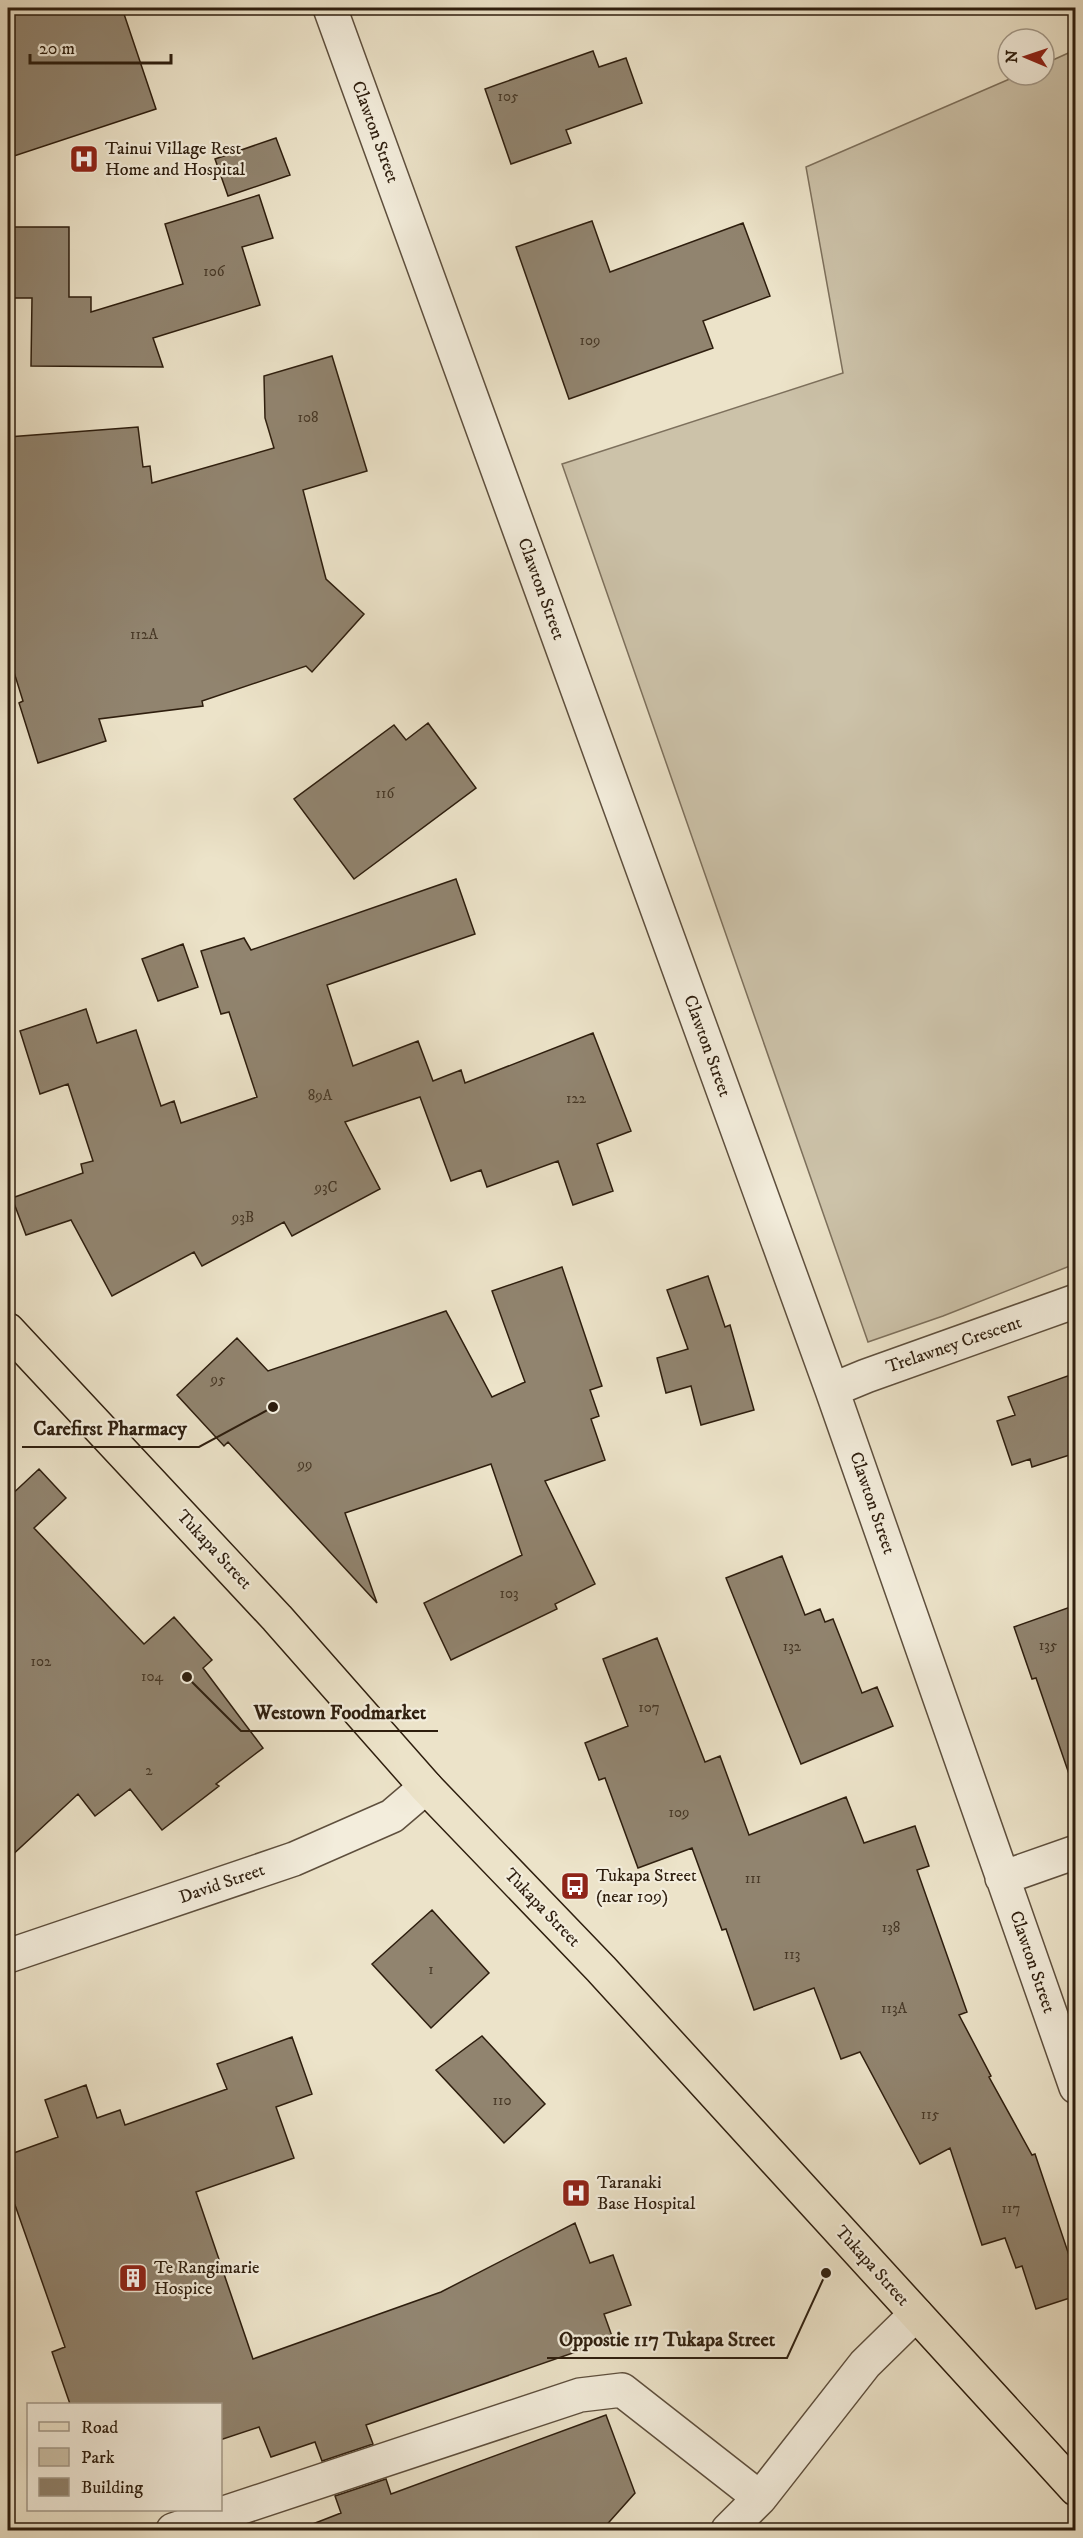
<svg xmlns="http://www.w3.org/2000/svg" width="1083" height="2538" font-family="'IM FELL DW Pica',serif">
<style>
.green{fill:#ccc2a9;stroke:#7d705c;stroke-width:1.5}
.building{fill:#91846f;stroke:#2e1e0e;stroke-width:1.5}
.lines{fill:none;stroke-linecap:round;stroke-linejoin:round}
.minor-casing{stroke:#5e4f3d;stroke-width:36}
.major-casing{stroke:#2e1e0e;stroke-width:36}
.minor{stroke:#f3eddc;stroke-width:33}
.major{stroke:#ece3c9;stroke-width:33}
.labels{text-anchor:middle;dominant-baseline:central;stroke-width:4.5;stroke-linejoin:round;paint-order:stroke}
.number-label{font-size:15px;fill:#473826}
.street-label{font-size:18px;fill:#2e1e0e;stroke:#f3eddc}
.poi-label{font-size:18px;fill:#2e1e0e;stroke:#f3eddc;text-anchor:start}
.leader{fill:none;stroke:#2e1e0e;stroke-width:2}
.callout-dot{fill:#2e1e0e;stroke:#f3eddc;stroke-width:2}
.callout-label{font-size:20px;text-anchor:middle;font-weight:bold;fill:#2e1e0e;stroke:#f3eddc;stroke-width:4.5;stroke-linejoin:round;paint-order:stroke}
</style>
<rect width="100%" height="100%" fill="#ece3c9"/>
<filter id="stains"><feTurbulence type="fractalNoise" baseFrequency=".00333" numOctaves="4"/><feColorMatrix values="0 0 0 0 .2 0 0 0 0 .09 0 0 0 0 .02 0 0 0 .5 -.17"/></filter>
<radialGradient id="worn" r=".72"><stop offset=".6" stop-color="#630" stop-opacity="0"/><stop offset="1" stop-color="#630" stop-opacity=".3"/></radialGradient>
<path class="green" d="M1075,50v1214l-132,52 -75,26 -306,-878 281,-91 -37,-206 213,-92h25v-11z"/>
<path class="building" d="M8,8h114l34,101 -148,49z
M593,51l6,16 27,-9 16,45 -76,27 5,13 -60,21 -26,-75z
M276,138l14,37 -62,21 -13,-37z
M259,195l14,43 -31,9 18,58 -107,33 10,29 -132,-1 1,-68h-19l1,-71h55v70h22v15l92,-28 -18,-60z
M592,221l18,51 133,-49 27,73 -67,25 10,27 -144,51 -53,-152z
M332,356l35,115 -64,19 23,89 38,35 -52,58 -6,-6 -104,35 1,5 -104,13 7,22 -68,22 -19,-60 4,-2 -15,-48v-216l130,-10 5,40 7,-1 2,17 122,-35 -9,-30 -1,-42z
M428,723l48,65 -122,91 -60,-80 100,-74 12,15z
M456,879l19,55 -148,51 26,81 65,-25 15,40 28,-11 4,13 128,-50 38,98 -34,13 16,47 -40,14 -15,-44 -71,26 -6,-17 -30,11 -31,-84 -75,25 35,67 -88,47 -8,-14 -82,44 -8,-14 -82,44 -41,-76 -45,15 -14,-37 71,-25 -2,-9 12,-3 -25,-77 -28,10 -20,-63 66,-22 11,34 39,-13 25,76 13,-5 7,22 76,-26 -28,-85 -8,2 -20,-63 43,-13 7,12z
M183,944l15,43 -40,14 -16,-42z
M562,1267l40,119 -12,4 9,26 -8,3 14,41 -60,21 50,103 -40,20 2,5 -106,51 -27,-57 98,-48 -31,-91 -146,49 32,90 -149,-161 -4,4 -47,-51 60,-57 31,33 178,-60 46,86 33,-15 -33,-91z
M708,1276l17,51 5,-2 24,85 -53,15 -10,-39 -25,7 -9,-35 31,-9 -21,-59z
M1076,1373v80l-44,14 -2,-8 -18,6 -15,-44 18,-6 -7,-18z
M39,1469l27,29 -32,30 110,116 30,-27 38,43 -9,8 60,80 -47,36 3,2 -57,44 -32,-41 -35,27 -17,-22 -70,65v-361z
M782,1556l23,59 15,-6 5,13 8,-3 29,74 15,-6 16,39 -92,38 -75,-186z
M1076,1605v168l-7,1 -33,-96 -4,1 -18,-52z
M657,1638l48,124 15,-6 29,79 97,-38 18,46 51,-17 14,40 -12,4 50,142 -8,3 32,61 -2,1 43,78 3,-1 41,122v20l-40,13 -14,-43 -6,2 -11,-30 -23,7 -32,-97 -30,16 -60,-112 -19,7 -27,-71 -60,22 -28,-81 -4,1 -30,-82 -54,20 -33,-90 -6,2 -14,-37 43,-17 -25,-67z
M432,1910l57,63 -58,55 -59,-64z
M482,2036l63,68 -41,39 -68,-73z
M292,2037l20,57 -36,13 18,51 -98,34 57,167 188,-67 134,-69 15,40 23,-8 18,50 -27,9 9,25 -247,86 7,19 -51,17 -7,-19 -44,15 -12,-30 -39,13v-36h-150l-18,-52 13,-5 -50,-142 -7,3v-53l50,-18 -13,-37 41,-15 11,33 23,-8 5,15 102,-36 -10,-25z
M606,2415l29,78 -33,37h-296l-1,-3 36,-14 -6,-17 51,-17 5,15z"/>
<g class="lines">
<g class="minor-casing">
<path id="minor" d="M330,8l502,1382 244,697
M832,1390l34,-14 210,-75
M1002,1878l74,-26
M8,1956l286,-97 98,-43 34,-29
M173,2530l407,-135 42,-5 138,108
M728,2530l32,-32 105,-134 51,-50"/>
</g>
<g class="major-casing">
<path id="major" d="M8,1330l269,288 149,169 175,182 475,520"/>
</g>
<use href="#minor" class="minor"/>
<use href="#major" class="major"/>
</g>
<defs>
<g id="hospital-square" transform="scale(1.5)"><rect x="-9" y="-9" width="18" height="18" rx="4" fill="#8f2418" stroke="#f3eddc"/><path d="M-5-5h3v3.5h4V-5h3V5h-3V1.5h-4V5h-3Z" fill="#fff"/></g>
<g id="bus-square" transform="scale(1.5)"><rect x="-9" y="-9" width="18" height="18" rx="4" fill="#8f2418" stroke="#f3eddc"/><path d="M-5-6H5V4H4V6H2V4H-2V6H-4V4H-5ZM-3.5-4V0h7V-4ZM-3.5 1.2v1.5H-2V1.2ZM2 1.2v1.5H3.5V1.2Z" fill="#fff"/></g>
<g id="building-square" transform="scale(1.5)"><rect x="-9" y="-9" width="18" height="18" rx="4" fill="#8f2418" stroke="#f3eddc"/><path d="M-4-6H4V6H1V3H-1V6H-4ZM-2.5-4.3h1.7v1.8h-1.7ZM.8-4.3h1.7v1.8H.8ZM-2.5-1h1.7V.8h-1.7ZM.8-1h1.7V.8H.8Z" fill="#fff"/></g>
</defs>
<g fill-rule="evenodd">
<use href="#hospital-square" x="84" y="159"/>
<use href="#bus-square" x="575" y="1886"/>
<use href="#hospital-square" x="576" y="2193"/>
<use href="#building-square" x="133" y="2278"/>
</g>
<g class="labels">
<g class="number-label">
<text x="508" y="96">105</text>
<text x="214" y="271">106</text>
<text x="590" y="340">109</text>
<text x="308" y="417">108</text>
<text x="144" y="634">112A</text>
<text x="385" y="793">116</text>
<text x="320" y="1095">89A</text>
<text x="576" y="1098">122</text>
<text x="326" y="1187">93C</text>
<text x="243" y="1217">93B</text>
<text x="218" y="1379">95</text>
<text x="305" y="1464">99</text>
<text x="509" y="1593">103</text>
<text x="1048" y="1645">135</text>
<text x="792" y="1646">132</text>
<text x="41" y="1661">102</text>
<text x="152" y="1676">104</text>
<text x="649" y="1707">107</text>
<text x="149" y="1770">2</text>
<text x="679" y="1812">109</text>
<text x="753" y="1878">111</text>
<text x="891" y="1927">138</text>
<text x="792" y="1954">113</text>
<text x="431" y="1969">1</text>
<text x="894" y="2008">113A</text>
<text x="502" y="2100">110</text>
<text x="930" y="2114">115</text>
<text x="1011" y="2208">117</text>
</g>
<g class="street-label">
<text transform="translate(375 132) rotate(70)">Clawton Street</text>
<text transform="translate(541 589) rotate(70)">Clawton Street</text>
<text transform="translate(707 1046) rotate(70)">Clawton Street</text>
<text transform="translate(954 1345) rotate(-19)">Trelawney Crescent</text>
<text transform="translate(872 1503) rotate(71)">Clawton Street</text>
<text transform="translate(214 1550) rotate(47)">Tukapa Street</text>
<text transform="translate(222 1884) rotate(-19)">David Street</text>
<text transform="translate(542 1908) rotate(46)">Tukapa Street</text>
<text transform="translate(1032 1962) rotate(71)">Clawton Street</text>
<text transform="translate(872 2266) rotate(48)">Tukapa Street</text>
</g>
<g class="poi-label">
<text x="105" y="149">Tainui Village Rest<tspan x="105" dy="21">Home and Hospital</tspan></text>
<text x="596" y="1876">Tukapa Street<tspan x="596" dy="21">(near 109)</tspan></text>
<text x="597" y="2183">Taranaki<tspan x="597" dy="21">Base Hospital</tspan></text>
<text x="154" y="2268">Te Rangimarie<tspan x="154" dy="21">Hospice</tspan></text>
</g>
</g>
<path class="leader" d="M273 1407L199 1447H22M187 1677L241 1731H438M826 2273L787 2358H547"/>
<g class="callout-dot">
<circle cx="273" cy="1407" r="6"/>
<circle cx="187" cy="1677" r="6"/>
<circle cx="826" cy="2273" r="6"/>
</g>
<g class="callout-label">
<text x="110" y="1435">Carefirst Pharmacy</text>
<text x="340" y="1719">Westown Foodmarket</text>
<text x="667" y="2346">Oppostie 117 Tukapa Street</text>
</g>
<rect width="1083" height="2538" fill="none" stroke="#ece3c9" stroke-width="30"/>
<rect x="9" y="9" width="1065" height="2520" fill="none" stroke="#2e1e0e" stroke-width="3"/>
<rect x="15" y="15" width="1053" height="2508" fill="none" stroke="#2e1e0e" stroke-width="1.5"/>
<rect x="27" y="2403" width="195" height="108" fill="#f3eddc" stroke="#a49a8a" stroke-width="1.5"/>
<rect x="39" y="2422" width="30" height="9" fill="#ece3c9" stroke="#a49a8a" stroke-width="1.5"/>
<text x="81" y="2433" font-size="18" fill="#2e1e0e">Road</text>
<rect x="39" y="2448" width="30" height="18" fill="#ccc2a9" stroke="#a49a8a" stroke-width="1.5"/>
<text x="81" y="2463" font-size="18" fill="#2e1e0e">Park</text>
<rect x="39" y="2478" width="30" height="18" fill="#91846f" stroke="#a49a8a" stroke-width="1.5"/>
<text x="81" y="2493" font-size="18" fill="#2e1e0e">Building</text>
<g transform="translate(1026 57) rotate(272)"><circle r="28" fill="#f3eddc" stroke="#a49a8a" stroke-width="1.5"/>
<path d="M0-4.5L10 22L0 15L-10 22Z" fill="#8f2418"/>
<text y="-9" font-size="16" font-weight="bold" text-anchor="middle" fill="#2e1e0e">N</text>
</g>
<path d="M30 54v9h141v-9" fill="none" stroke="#2e1e0e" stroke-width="3"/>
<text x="39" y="54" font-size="18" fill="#2e1e0e" stroke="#f3eddc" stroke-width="4.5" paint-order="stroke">20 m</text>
<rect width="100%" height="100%" filter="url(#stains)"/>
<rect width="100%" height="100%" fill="url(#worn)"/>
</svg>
